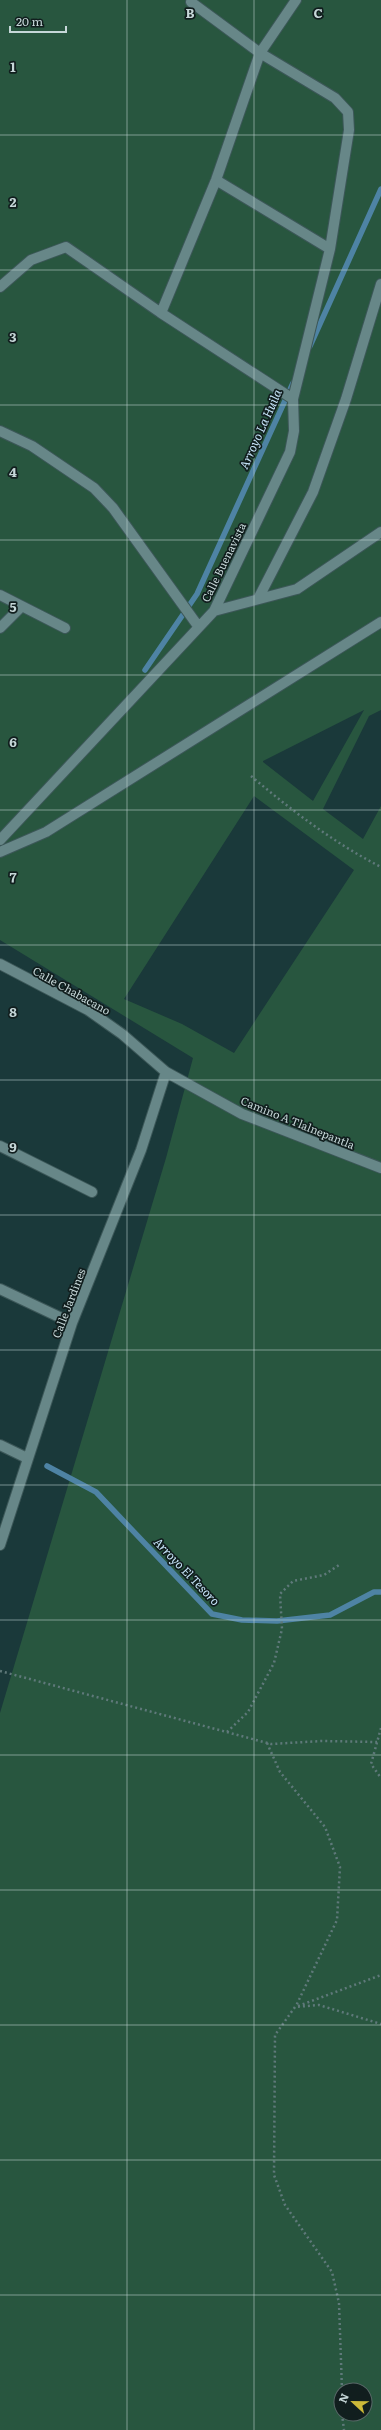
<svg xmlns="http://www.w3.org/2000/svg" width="381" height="2430" font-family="Literata,serif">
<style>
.green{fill:#28563f;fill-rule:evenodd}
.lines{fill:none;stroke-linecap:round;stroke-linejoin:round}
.stream{stroke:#4e83a4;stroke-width:5.5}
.minor-casing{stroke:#3c5758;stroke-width:12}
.path{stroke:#5f797a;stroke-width:2.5;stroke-dasharray:2 3;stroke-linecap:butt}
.minor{stroke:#678788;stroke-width:10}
.grid{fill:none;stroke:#c6d7d8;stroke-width:1;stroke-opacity:0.55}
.labels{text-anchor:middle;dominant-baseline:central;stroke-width:3.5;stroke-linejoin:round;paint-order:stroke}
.street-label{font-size:11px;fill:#c6d7d8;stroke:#111e1e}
.water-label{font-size:12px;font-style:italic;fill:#c8e6fb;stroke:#111e1e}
.grid-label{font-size:13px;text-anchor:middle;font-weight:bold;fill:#c6d7d8;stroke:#111e1e;stroke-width:3.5;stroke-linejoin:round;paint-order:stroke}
</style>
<rect width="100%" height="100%" fill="#1a393a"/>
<path class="green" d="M0,0h381v710l-12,6 -46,93 40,30 18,-33v1624h-381v-717l166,-555 27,-100 -193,-118zM364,710l-51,91 -50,-39v-1zM254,796l100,74 -120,183 -52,-29 -58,-25zM341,2390h24v24h-24z"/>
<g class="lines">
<path class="stream" d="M310,346l71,-157
M145,670l52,-76 96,-211
M47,1466l49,26 116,122 30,6 35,1 53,-6 44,-23h7"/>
<g class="minor-casing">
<path id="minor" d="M216,180l114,69
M0,287l31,-27 35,-13 95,66 132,86
M161,313l55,-133 44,-127 36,-53
M0,431l32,15 62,42 19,20 85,118
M0,595l65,33
M258,599l55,-107 33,-93 35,-115
M214,611l83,-22 84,-57
M0,628l21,-21
M0,840l214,-229 76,-159 4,-21 -1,-32 37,-150 19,-119 -1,-18 -13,-14 -75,-45 -69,-51
M0,852l46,-20 335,-210
M0,964l88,46 34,24 44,38 76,42 139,54
M0,1146l92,46
M0,1289l72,34
M0,1445l27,13
M0,1545l72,-222 69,-173 25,-78"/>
</g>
<path class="path" d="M251,776c40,34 83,67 130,91
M0,1671l271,73 51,-3 55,1
M381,1728l-10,36 10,14
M227,1732l21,-20 26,-49 8,-34 -2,-35 13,-13 31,-6 15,-10
M267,1743l13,29 45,55 15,40 -3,53 -41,86
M298,2006l83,-31
M342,2390l-3,-87 -7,-31 -47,-67 -11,-30 1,-140 20,-28 24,-2 62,19
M342,2414l2,16"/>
<use href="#minor" class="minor"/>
</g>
<path class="grid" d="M127,0v2430M254,0v2430M0,135h381M0,270h381M0,405h381M0,540h381M0,675h381M0,810h381M0,945h381M0,1080h381M0,1215h381M0,1350h381M0,1485h381M0,1620h381M0,1755h381M0,1890h381M0,2025h381M0,2160h381M0,2295h381"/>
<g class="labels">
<g class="street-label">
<text transform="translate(223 562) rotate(-64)">Calle Buenavista</text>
<text transform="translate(72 990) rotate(29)">Calle Chabacano</text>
<text transform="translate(298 1122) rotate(22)">Camino A Tlalnepantla</text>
<text transform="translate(68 1303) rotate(-69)">Calle Jardines</text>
</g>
<g class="water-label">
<text transform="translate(260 429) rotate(-66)">Arroyo La Huila</text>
<text transform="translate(187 1571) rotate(46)">Arroyo El Tesoro</text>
</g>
</g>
<g class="grid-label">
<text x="190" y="18">B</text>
<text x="318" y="18">C</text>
<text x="13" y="72">1</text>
<text x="13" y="207">2</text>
<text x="13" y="342">3</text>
<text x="13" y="477">4</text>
<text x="13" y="612">5</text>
<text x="13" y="747">6</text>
<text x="13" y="882">7</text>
<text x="13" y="1017">8</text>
<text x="13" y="1152">9</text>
</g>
<g transform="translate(353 2402) rotate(292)"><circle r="19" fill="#111e1e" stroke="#596868"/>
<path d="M0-3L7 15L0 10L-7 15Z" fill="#ccb939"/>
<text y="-6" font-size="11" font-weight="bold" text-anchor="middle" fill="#c6d7d8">N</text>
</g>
<path d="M10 26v6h56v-6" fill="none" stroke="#c6d7d8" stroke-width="2"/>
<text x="16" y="26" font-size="12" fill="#c6d7d8" stroke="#111e1e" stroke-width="3" paint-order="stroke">20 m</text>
</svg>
